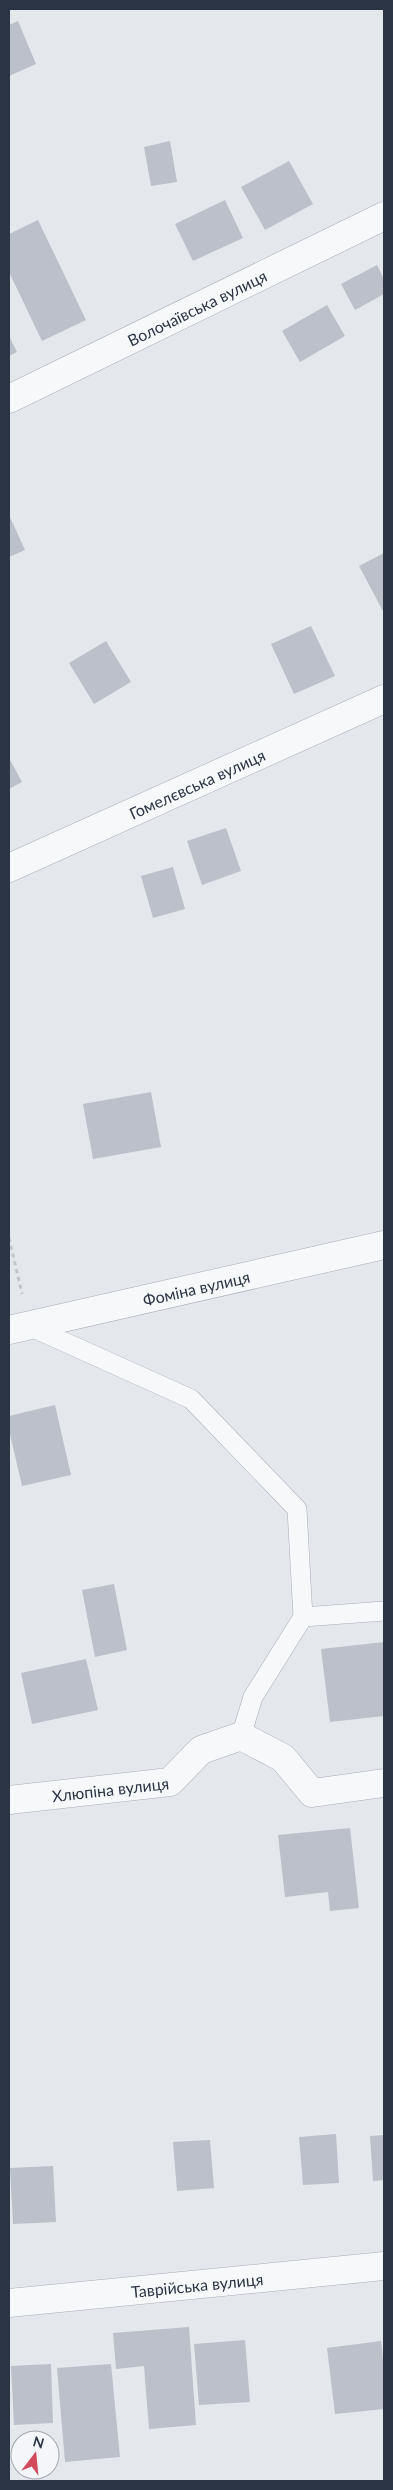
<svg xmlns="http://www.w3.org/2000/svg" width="393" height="2490" font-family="Lato,sans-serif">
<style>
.building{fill:#bbc0ca}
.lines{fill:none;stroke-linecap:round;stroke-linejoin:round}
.lane-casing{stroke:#a9aeb7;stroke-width:20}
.street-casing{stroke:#a9aeb7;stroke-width:29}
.path{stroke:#c2c5cb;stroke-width:3;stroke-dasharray:4 4;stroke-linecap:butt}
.lane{stroke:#f7f8fa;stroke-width:19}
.street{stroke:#f7f8fa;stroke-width:28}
.labels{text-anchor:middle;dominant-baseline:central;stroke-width:5;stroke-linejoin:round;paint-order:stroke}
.street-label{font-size:16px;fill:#2b3445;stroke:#f4f6f9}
</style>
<rect width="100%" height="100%" fill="#e4e7ec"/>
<path class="building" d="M18,21l18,43 -27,12v-51z
M170,141l7,41 -26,4 -7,-39z
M289,161l24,43 -48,26 -24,-43z
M225,200l18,38 -50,23 -18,-37z
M38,220l48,100 -44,21 -33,-69v-38z
M377,265l7,14v15l-29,16 -14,-26z
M327,305l18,31 -45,26 -18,-31z
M9,336l8,16 -8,4z
M9,515l16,35 -16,7z
M384,553v60l-25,-47z
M311,626l24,50 -41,18 -23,-50z
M106,641l25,41 -37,22 -25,-41z
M9,758l13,24 -13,7z
M226,828l15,43 -39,14 -15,-44z
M173,867l12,42 -32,9 -12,-42z
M151,1092l10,55 -68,12 -10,-55z
M55,1405l16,70 -49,11 -13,-56v-14z
M114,1584l13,66 -32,7 -13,-67z
M384,1642v74l-54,6 -9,-73z
M86,1659l12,51 -66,14 -11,-51z
M350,1828l9,80 -29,3 -2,-19 -43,5 -7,-62z
M336,2134l3,49 -36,2 -4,-48z
M384,2135v45l-11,1 -3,-45z
M210,2140l4,48 -37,3 -4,-49z
M53,2166l3,56 -43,2 -3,-56z
M189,2327l7,98 -47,4 -5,-63 -28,3 -3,-36z
M245,2340l5,62 -51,3 -5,-61z
M381,2341l3,25v43l-49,5 -8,-66z
M51,2364l2,59 -39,2 -3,-59z
M111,2364l9,93 -55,5 -8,-94z"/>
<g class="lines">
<g class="lane-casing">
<path id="lane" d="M29,1326l162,73 106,110 6,108 -50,80 -12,39
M303,1617l81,-6"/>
</g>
<g class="street-casing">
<g id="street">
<path id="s1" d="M9,399l375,-183"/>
<path id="s2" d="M9,868l375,-169"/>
<path id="s3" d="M9,1330l375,-85"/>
<path id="s4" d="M9,1800l161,-18 31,-32 40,-14 42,22 29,35 72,-10"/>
<path id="s5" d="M9,2303l375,-37"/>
</g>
</g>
<path class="path" d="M9,1238l13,56"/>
<use href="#lane" class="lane"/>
<use href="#street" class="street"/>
</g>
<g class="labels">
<g class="street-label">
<text stroke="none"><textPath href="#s1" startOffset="209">Волочаївська вулиця</textPath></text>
<text stroke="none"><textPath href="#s2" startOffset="206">Гомелєвська вулиця</textPath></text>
<text stroke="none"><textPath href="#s3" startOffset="192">Фоміна вулиця</textPath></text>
<text stroke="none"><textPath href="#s4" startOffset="102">Хлюпіна вулиця</textPath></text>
<text stroke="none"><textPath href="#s5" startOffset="189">Таврійська вулиця</textPath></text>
</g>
</g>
<rect width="393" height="2490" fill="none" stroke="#2b3445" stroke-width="20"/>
<g transform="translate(35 2455) rotate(16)"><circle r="24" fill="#f4f6f9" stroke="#a4a8b1"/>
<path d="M0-4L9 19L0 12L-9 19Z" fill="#d1495b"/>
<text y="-8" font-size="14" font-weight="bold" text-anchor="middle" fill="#2b3445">N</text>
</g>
</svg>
